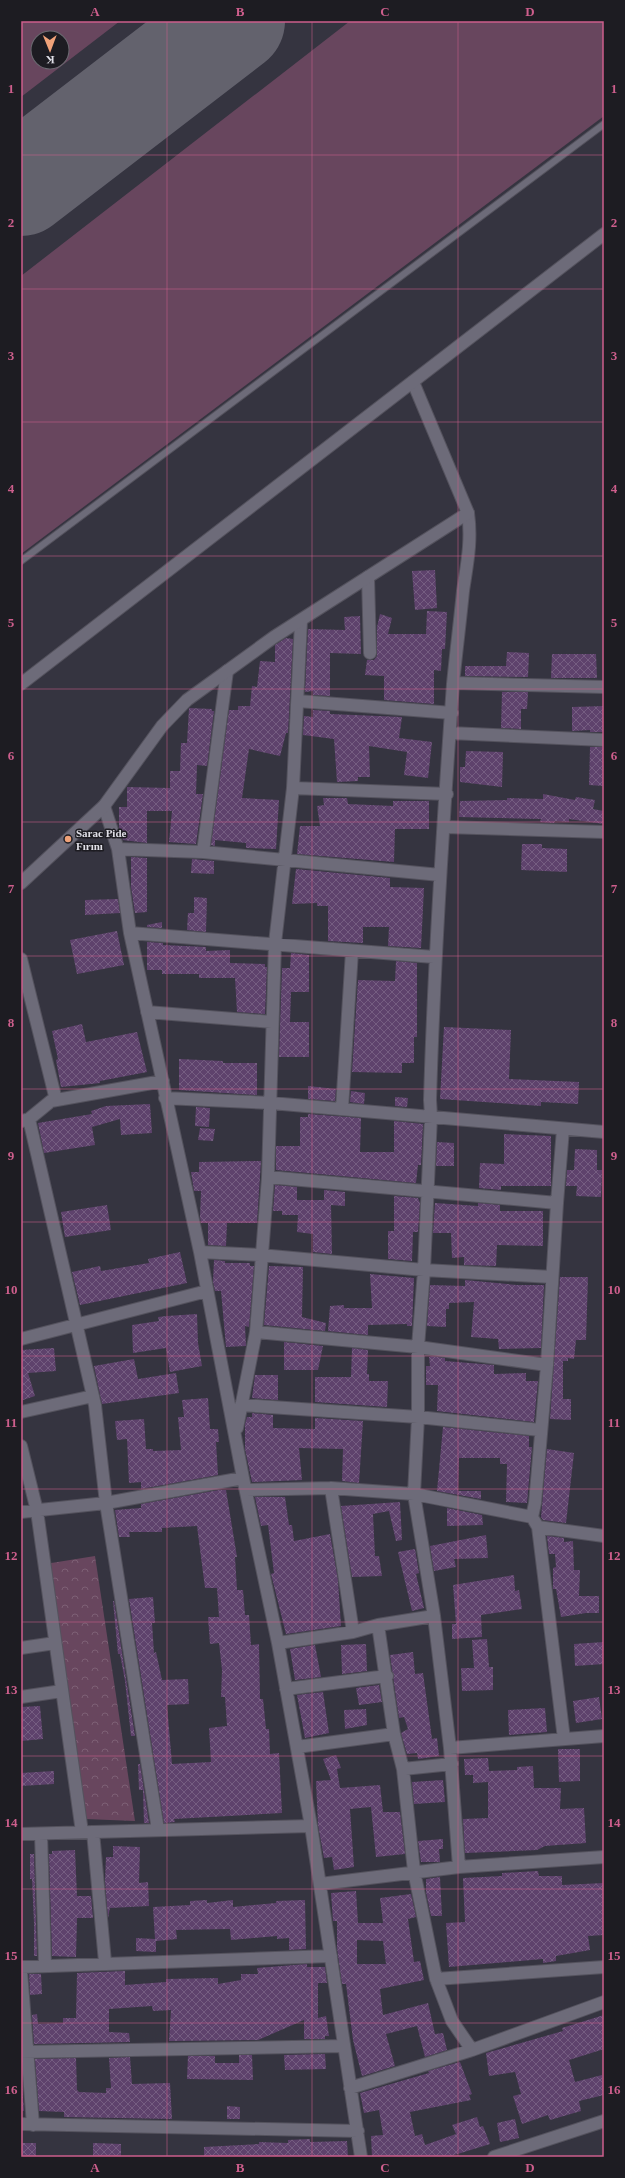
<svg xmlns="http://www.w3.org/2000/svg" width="625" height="2178" font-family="Georgia,serif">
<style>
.grass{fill:#68465e;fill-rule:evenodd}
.park{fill:url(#park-crowns)}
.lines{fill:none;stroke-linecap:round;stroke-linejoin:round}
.taxiway{stroke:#63626d;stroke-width:42}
.runway{stroke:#63626d;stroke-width:104}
.building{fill:url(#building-cross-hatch);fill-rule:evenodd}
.service-casing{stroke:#54525d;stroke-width:8}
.minor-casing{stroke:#54525d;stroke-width:14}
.tertiary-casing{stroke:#54525d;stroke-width:14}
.secondary-casing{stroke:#54525d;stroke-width:14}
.service{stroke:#6d6b79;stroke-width:6}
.minor{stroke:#6d6b79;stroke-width:12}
.tertiary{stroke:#6d6b79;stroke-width:12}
.secondary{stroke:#6d6b79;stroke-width:12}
.grid{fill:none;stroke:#cd5e8c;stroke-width:1;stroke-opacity:0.55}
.poi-dot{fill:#f0a279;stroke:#1d1c22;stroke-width:1.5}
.labels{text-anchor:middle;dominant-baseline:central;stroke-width:3;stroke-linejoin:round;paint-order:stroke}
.poi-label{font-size:11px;font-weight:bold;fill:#e1e0e8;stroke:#1d1c22;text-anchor:start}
.neatline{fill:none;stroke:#cd5e8c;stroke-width:1.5}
.grid-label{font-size:13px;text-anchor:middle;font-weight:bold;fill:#cd5e8c}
</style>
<defs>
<pattern id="park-crowns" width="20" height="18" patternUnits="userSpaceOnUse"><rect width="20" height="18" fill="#68465e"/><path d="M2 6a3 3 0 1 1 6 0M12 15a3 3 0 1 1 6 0" fill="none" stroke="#7d6075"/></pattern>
<pattern id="building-cross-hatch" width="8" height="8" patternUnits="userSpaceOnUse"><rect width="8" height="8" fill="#5e426c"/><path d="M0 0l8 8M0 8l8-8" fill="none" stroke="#755d81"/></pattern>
</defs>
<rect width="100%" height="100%" fill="#353440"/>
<path class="grass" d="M21,21h99l-99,76zM38,38h24v24h-24z
M350,21h254v95l-583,438v-278z"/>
<path class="park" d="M95,1556l40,265 -50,-2 -46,-254z"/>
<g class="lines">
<path class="taxiway" d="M139,93c25,-23 45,-37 53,-72"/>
<path class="runway" d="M21,184l212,-163"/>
</g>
<path class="building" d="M435,570l2,38 -22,2 -3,-39z
M427,611l20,1 -2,37h-3l-1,22 -7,-1v34l-50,-4v-24l-19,-1 2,-15h7l3,-4v-29l3,-13 12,4 -4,16h38z
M360,616l1,38 -31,-1v43l-17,-1v-4l-8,1 3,-63 37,1 -1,-13z
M286,638l7,1 -5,94h-2l-6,23 -31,-7 -7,49 37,2 -3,49 -30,-1v-5l-31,-3v6l-4,-1 18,-135h9v-4h12l2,-20 5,1 3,-26 15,1v-17z
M507,652l22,1 -1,24 -63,-1v-10h41z
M552,654h44l1,24h-46z
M502,692h26l-1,17h-6v20l-20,-1z
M604,706v26h-14v-2l-18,1v-24z
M189,708l23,1v2h2l-7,55 -10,-1 -1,29h7l-7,50 -27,-2 3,-31h-25v32l-24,-3 -4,-13v-20h8v-20l43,1v-17h10l1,-28h6z
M313,710l17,1v3l72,3 -3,21 33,4 -4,36 -24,-3 3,-23 -38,-6 1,31h-12v4l-21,1 -3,-43 -31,-4 1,-19 9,1z
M590,747h14v39l-15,-1z
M466,751l37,1 -1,35 -42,-5v-15h5z
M543,794l32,6 1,-3 19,3 -2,9 11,2v13l-35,-5v3l-14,-1 -1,2 -14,-1 1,-3 -82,-2 1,-16 47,-1v-2l36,1z
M323,798h24l1,6 45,2v-5h36v28h-34l-1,33 -97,-8 3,-28h20l-3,-20 7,-1z
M522,844h20v4l25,1v23l-46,-2z
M131,857l16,1v54l-12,1 -4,-26z
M192,859l22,2v13l-23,-1z
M296,869l94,9v9l34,1 -3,60 -33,-2 1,-19h-26v16l-35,-2v-35h-11v-3l-25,1z
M194,897l13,1 -1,34 -19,-2 1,-17h6z
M118,899l2,14 -35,2v-15z
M162,922v6l-15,-1v-2z
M117,931l7,34 -47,9 -7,-34z
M147,942l16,1v2l43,2v4l24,-1v13l35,1v3h2l-2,47 -28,-2 -2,-34h-36v-4h-37v-4h-15z
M291,953l18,2v37h-18l-1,30h19v35h-30l3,-89h8z
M396,961l21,2v74h-3v26h-12v10l-50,-1 6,-92 37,1z
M82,1024l4,18 51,-10 10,40 -47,9v2l-39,4 -5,-27 2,-1 -6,-28z
M444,1027l67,3 -2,49 70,3 -1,22 -37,-2v4l-101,-7z
M179,1059l44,2v2h34v32l-78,-5z
M308,1086l28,3 -1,12 -27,-2z
M351,1091l14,2 -1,11 -14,-2z
M395,1097l13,1 -1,9 -12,-1z
M150,1104l2,29 -31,2 -1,-16 -28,8 3,18 -51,8 -6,-30 54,-9 -1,-3 15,-5z
M196,1107l14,1 -1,19 -14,-1z
M308,1114l53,4 -1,34h34v-31l29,3 -2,41h-3l-2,18 -140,-13v-24h24v-29h8z
M200,1128l15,1 -2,12 -15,-1z
M504,1134l47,2v50h-50v4l-22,-2 1,-25 24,1z
M437,1142l17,1v23h-18z
M575,1149l22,1v20h5l-1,27 -25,-1 1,-10h-11l1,-16h7z
M261,1161l-4,62h-30l-1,23 -18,-1v-22h-7l-1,-6 1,-26h-7l-3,-19h8v-10z
M275,1185l22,2v13h27v-10l21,2v14l-14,-1 1,49 -19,-2v-18l-16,-2 1,-17h-16v-4h-9z
M394,1196l24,2 2,5 -2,29h-5l-1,29 -24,-2v-28h6z
M435,1203l43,3v-3l22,2v6h43v35l-46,-1 -1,21 -32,-1v-8l-12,1 -1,-25h-18z
M107,1205l4,25 -46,7 -4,-25z
M180,1252l7,31 -107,22 -8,-33 28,-6 1,5 48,-8 -1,-4z
M214,1260l11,1v2h25v3h4l-5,61 -4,-1 1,20 -20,1 -5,-56h-6l-2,-9z
M269,1266l34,1 -1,50 24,6 -1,8 -61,-6z
M370,1274l44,4 -2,48h-5v-2l-39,1v10l-40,-4 2,-25 14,-1v3h28z
M560,1277h28l-2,63h-10l-2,19 -6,-1v3h-5v38h8v21l-21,-1z
M465,1280l52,5h27l-3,63 -42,1 -1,-10 -27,-2 3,-35 -25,1v6h-3v18l-19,-1 3,-41 35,1z
M197,1314l1,29 4,23 -32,6 -4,-24 -33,5 -1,-28 27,-4 -1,-4 9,-1z
M284,1342l39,4 -5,24h-34z
M54,1348l2,23 -28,2 7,23 -12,4 -2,-7v-43z
M352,1348l16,2 -1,24h2v7h19l-1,26 -72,-5v-25h36z
M432,1356l13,2v3l49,4v9l32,-1v8h12l-4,41 -97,-11 1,-26h-12v-19h4l-1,-9z
M134,1359l4,20 38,-6 3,20 -77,11 -8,-38z
M255,1375h23v25l-26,-2z
M208,1398l2,31h8l1,13h-3l2,33 -77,14v-7l-12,1 -2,-44 -10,1 -2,-19 29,-2 2,30h7v2l28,-1 -3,-33h6l-2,-17z
M252,1413l21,2v13l42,1v-11l48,3 -4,62 -17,-2 1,-32 -44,-1 3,32 -50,2 -7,-33v-25l2,-7h5z
M443,1427l86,9v11h3l-5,56 -21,-1 1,-38h-7v-6h-41l-1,33h23v8l-44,-8z
M547,1449l27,4 -8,70 -23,-3 -2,-3z
M219,1490h7l11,67h-2l2,33h6l2,25h4l2,30 8,-1 1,55h3l3,30h3l1,25 9,-1 3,60 -108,6 1,3 -11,1 -35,-224 24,-2 2,26h-3l2,30 2,-1 6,28 26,-1 1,25 -22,1 5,59 39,-2 -2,-34 18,-2 -2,-29h-4l1,-27 -3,-27 -9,1 -2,-27h11l-2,-29h-12l-8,-62 -35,2v4h-33l1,5h-11l-4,-27 26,-2v-4z
M255,1497h30l4,28h3l2,16 36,-7 8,46 3,46 -55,8 -15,-60 3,-1 -6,-48 -7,1z
M400,1502l2,38 -6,1 -7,-30 -16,3 2,42h4l3,20 -30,1 -11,-71z
M447,1508l35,7 1,10 -36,1z
M486,1535l2,23 -34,1 2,8 -22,4 -4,-25z
M547,1536l17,2v4l9,-1 1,29h6l-1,26h20v17h-13l-25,4 -5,-28h-3v-21l3,-1 -1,-13h-6z
M415,1549l4,24 -3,1 8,34 -12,3 -14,-59z
M514,1575l1,16 4,-1 3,19 -41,6 1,22 -30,2v-15h4l-3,-39z
M113,1601h1l21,135h-4l-6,-55 -5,-27h-2z
M487,1639l2,28h4v23l-31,1 -1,-23h13l-2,-28z
M604,1642v22l-29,2 -1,-22z
M366,1644l1,27 -25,3 -1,-29z
M315,1645l6,32 -26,3 -5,-31z
M413,1652l2,22 8,-1 9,66 5,-1 2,18 -21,3 -1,-6 -10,1 -6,-21 7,-4 -4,-12 -5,1 -9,-63z
M379,1685l3,17 -23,3 -3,-17z
M323,1692l6,41 -24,5 -8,-43z
M599,1697l3,22 -26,4 -3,-22z
M40,1706l3,33 -22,2v-34z
M545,1708l2,24 -38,3 -1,-25z
M366,1709l1,16 -22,4 -1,-19z
M558,1749h22v32l-21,1z
M336,1755l5,13 -4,1 3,19 40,-3 3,27h17l5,42 -29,3 -5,-50 -21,2 4,58 -20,3 -2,-13 -8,1 -6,-33 -2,-44 15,-1 -8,-21z
M488,1758l1,13 28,-1v-3l16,-1 1,22h27l-1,21 24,-1 2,35 -41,3 -8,4 -72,3 -2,-34 25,-1v-36l-15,1v-8h-8l-1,-16z
M138,1764h2l9,59h-5l-1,-33h-4z
M54,1771v13l-33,2v-13z
M443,1780l2,22 -31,2 -2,-22z
M443,1839v10h-4l1,13h-19l-3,-21z
M113,1846l27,1 -1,36 9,-1 1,24 -39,2 -2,10 -3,-37 1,-24h7z
M75,1850l2,46h14l2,22h-16l-1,39 -24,-1 -3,-102h3v-3z
M30,1854h4l3,102h-3v-33l-2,-44h-2z
M538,1871l1,5h23v9l42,-2v52l-16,1 2,14 -34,6v5l-13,2v-4l-94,8 -3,-44 19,-1 -2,-44 39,-2v-3z
M440,1877l2,39h-11l-5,-24v-13z
M356,1891l2,32h25l-3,-25 31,-4 5,23 -8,2 6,43 6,-1 4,19 -44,9 3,26 45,-12 7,31 8,-1 4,17 -22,7 -8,-31 -31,8 9,32 -33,10 -9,-36 -7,-56h-4l-5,-36v-27h-4l-2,-28zM357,1940l26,1 3,23h-29z
M207,1900v3l26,-3v7l43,-4v-2l29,-1 1,49 -17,1v-12l-12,1v-3l-46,4 -1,-11 -54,1 1,9 -21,2v11l-20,-1v-13l19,1 -2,-32 37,-2v-4z
M307,1964v3h18l2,16h-9v35l8,-2 3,20h-4v3h-21v-19l-46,20 -89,1 2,-31 -18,1 -1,-5 -43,3v23l20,1 1,9 -96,2 -2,-29 5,-1 1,10 25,-1v-5h13l1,-45 48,-2v14l41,-3v-3l52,-1v6l23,-4v-6h17l-1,-6z
M29,1974h12l1,20 -12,1z
M604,2015v34l-35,11 6,22 27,-7 2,20 -25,6 2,10 -31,9 -2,-5 -26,9 -9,-28 8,-2 -6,-22 -26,4 -3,-23 77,-22 -1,-3z
M325,2054l1,15 -41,1 -1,-15z
M239,2055h13l1,25 -66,-1 1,-23h27v7h24z
M130,2057l2,27 38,-1 2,36 -108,-2v-5l-25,-1 -4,-52 41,-1 1,32 2,2 27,1v-5h5l-2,-30z
M460,2062l12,32 -3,1 2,5 -61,12 5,24 7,-2 3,11 31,-11 -4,-9 25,-8 3,10 3,-1 7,18 -42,13h-76l-1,-21 12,-1 -4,-25 -15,3 -4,-20 69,-20 -1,-2z
M21,2068l3,43 -3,-1z
M227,2106l13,1v12h-13z
M515,2119l4,19 -19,4 -3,-19z
M310,2139v3l37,-1 1,16h-144v-10l55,-3v-2l29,1v-3z
M21,2143h15v14h-15z
M93,2143l28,1v13h-28z"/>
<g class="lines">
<g class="service-casing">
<path id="service" d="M21,561l583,-437"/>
</g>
<g class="minor-casing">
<path id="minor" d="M368,577l2,76
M454,683l150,4
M298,701l154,12
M450,733l154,7
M293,788l154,6
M104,806l14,43 12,84 70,319 43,226 35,165 33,183 50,331
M444,827l160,5
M118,849l85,3 237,23
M203,852l24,-181
M130,933l304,24
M21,959l35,141
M147,1012l125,10
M165,1098l106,5 333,29
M342,1109l10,-158
M29,1119l66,286 11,98 52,327
M22,1121l7,-2 22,-18 112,-20
M563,1129l-6,74 -10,162 -12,138 -3,14 6,10 26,212
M268,1177l289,26
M200,1252l60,3 164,15 128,7
M256,1332l162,15 129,18
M21,1339l186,-48
M241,1405l177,12 122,13
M21,1412l72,-16
M237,1428l19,-96 12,-155 7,-234 18,-155 8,-167
M21,1446l16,65 45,321
M331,1488l22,144
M246,1490l85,-2 83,6 118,23
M21,1512l85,-9 137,-25
M538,1527l66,9
M378,1625l16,109 9,35 11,102 22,108 16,42 20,29
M278,1643l75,-11 25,-7 56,-9
M21,1648l34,-5
M286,1689l101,-13
M21,1697l41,-6
M297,1747l97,-13
M450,1748l154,-12
M403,1769l49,-5
M93,1832l12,130
M21,1834l290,-8
M41,1834l4,132
M459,1867l-9,-119 -16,-132 -20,-122 4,-77v-70l6,-77 7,-154 -1,-16c4,-139 13,-277 23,-416 3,-31 7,-62 10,-93 4,-27 9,-50 5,-78
M320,1884l139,-17 145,-10
M21,1967l310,-11
M21,1971l12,154
M436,1979l168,-12
M21,2052l323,-6
M350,2088l122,-38 132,-48
M21,2124l337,7
M494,2157l110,-36"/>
</g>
<g class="tertiary-casing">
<path id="tertiary" d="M21,883l83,-77 58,-80 25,-26 87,-63 194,-124 -55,-131"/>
</g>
<g class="secondary-casing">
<path id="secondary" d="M21,684l583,-450"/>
</g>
<use href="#service" class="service"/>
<use href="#minor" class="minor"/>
<use href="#tertiary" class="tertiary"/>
<use href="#secondary" class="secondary"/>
</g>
<path class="grid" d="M167,21v2136M312,21v2136M458,21v2136M21,155h583M21,289h583M21,422h583M21,556h583M21,689h583M21,822h583M21,956h583M21,1089h583M21,1222h583M21,1356h583M21,1489h583M21,1622h583M21,1756h583M21,1889h583M21,2023h583"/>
<circle class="poi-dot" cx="68" cy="839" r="4"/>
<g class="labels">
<g class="poi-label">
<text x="76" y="833">Sarac Pide<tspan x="76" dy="13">Fırını</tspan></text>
</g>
</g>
<rect width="625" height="2178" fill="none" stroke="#1d1c22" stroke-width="44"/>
<g transform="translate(50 50) rotate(179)"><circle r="19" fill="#1d1c22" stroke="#6b6a71"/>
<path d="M0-3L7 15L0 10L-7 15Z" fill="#f0a279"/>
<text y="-6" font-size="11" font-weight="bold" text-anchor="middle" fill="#e1e0e8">K</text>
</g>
<rect x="22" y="22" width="581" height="2134" class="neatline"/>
<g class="grid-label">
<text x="95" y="16">A</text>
<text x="240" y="16">B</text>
<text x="385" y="16">C</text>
<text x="530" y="16">D</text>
<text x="11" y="93">1</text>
<text x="614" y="93">1</text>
<text x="11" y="227">2</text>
<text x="614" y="227">2</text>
<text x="11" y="360">3</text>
<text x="614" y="360">3</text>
<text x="11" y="493">4</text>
<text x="614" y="493">4</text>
<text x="11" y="627">5</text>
<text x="614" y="627">5</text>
<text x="11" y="760">6</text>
<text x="614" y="760">6</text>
<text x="11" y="893">7</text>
<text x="614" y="893">7</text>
<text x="11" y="1027">8</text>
<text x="614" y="1027">8</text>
<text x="11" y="1160">9</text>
<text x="614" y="1160">9</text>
<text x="11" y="1294">10</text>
<text x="614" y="1294">10</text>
<text x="11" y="1427">11</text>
<text x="614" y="1427">11</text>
<text x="11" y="1560">12</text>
<text x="614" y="1560">12</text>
<text x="11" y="1694">13</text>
<text x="614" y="1694">13</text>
<text x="11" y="1827">14</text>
<text x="614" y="1827">14</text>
<text x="11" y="1960">15</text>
<text x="614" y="1960">15</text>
<text x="11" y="2094">16</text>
<text x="614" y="2094">16</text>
<text x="95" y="2172">A</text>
<text x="240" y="2172">B</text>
<text x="385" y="2172">C</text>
<text x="530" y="2172">D</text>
</g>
</svg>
